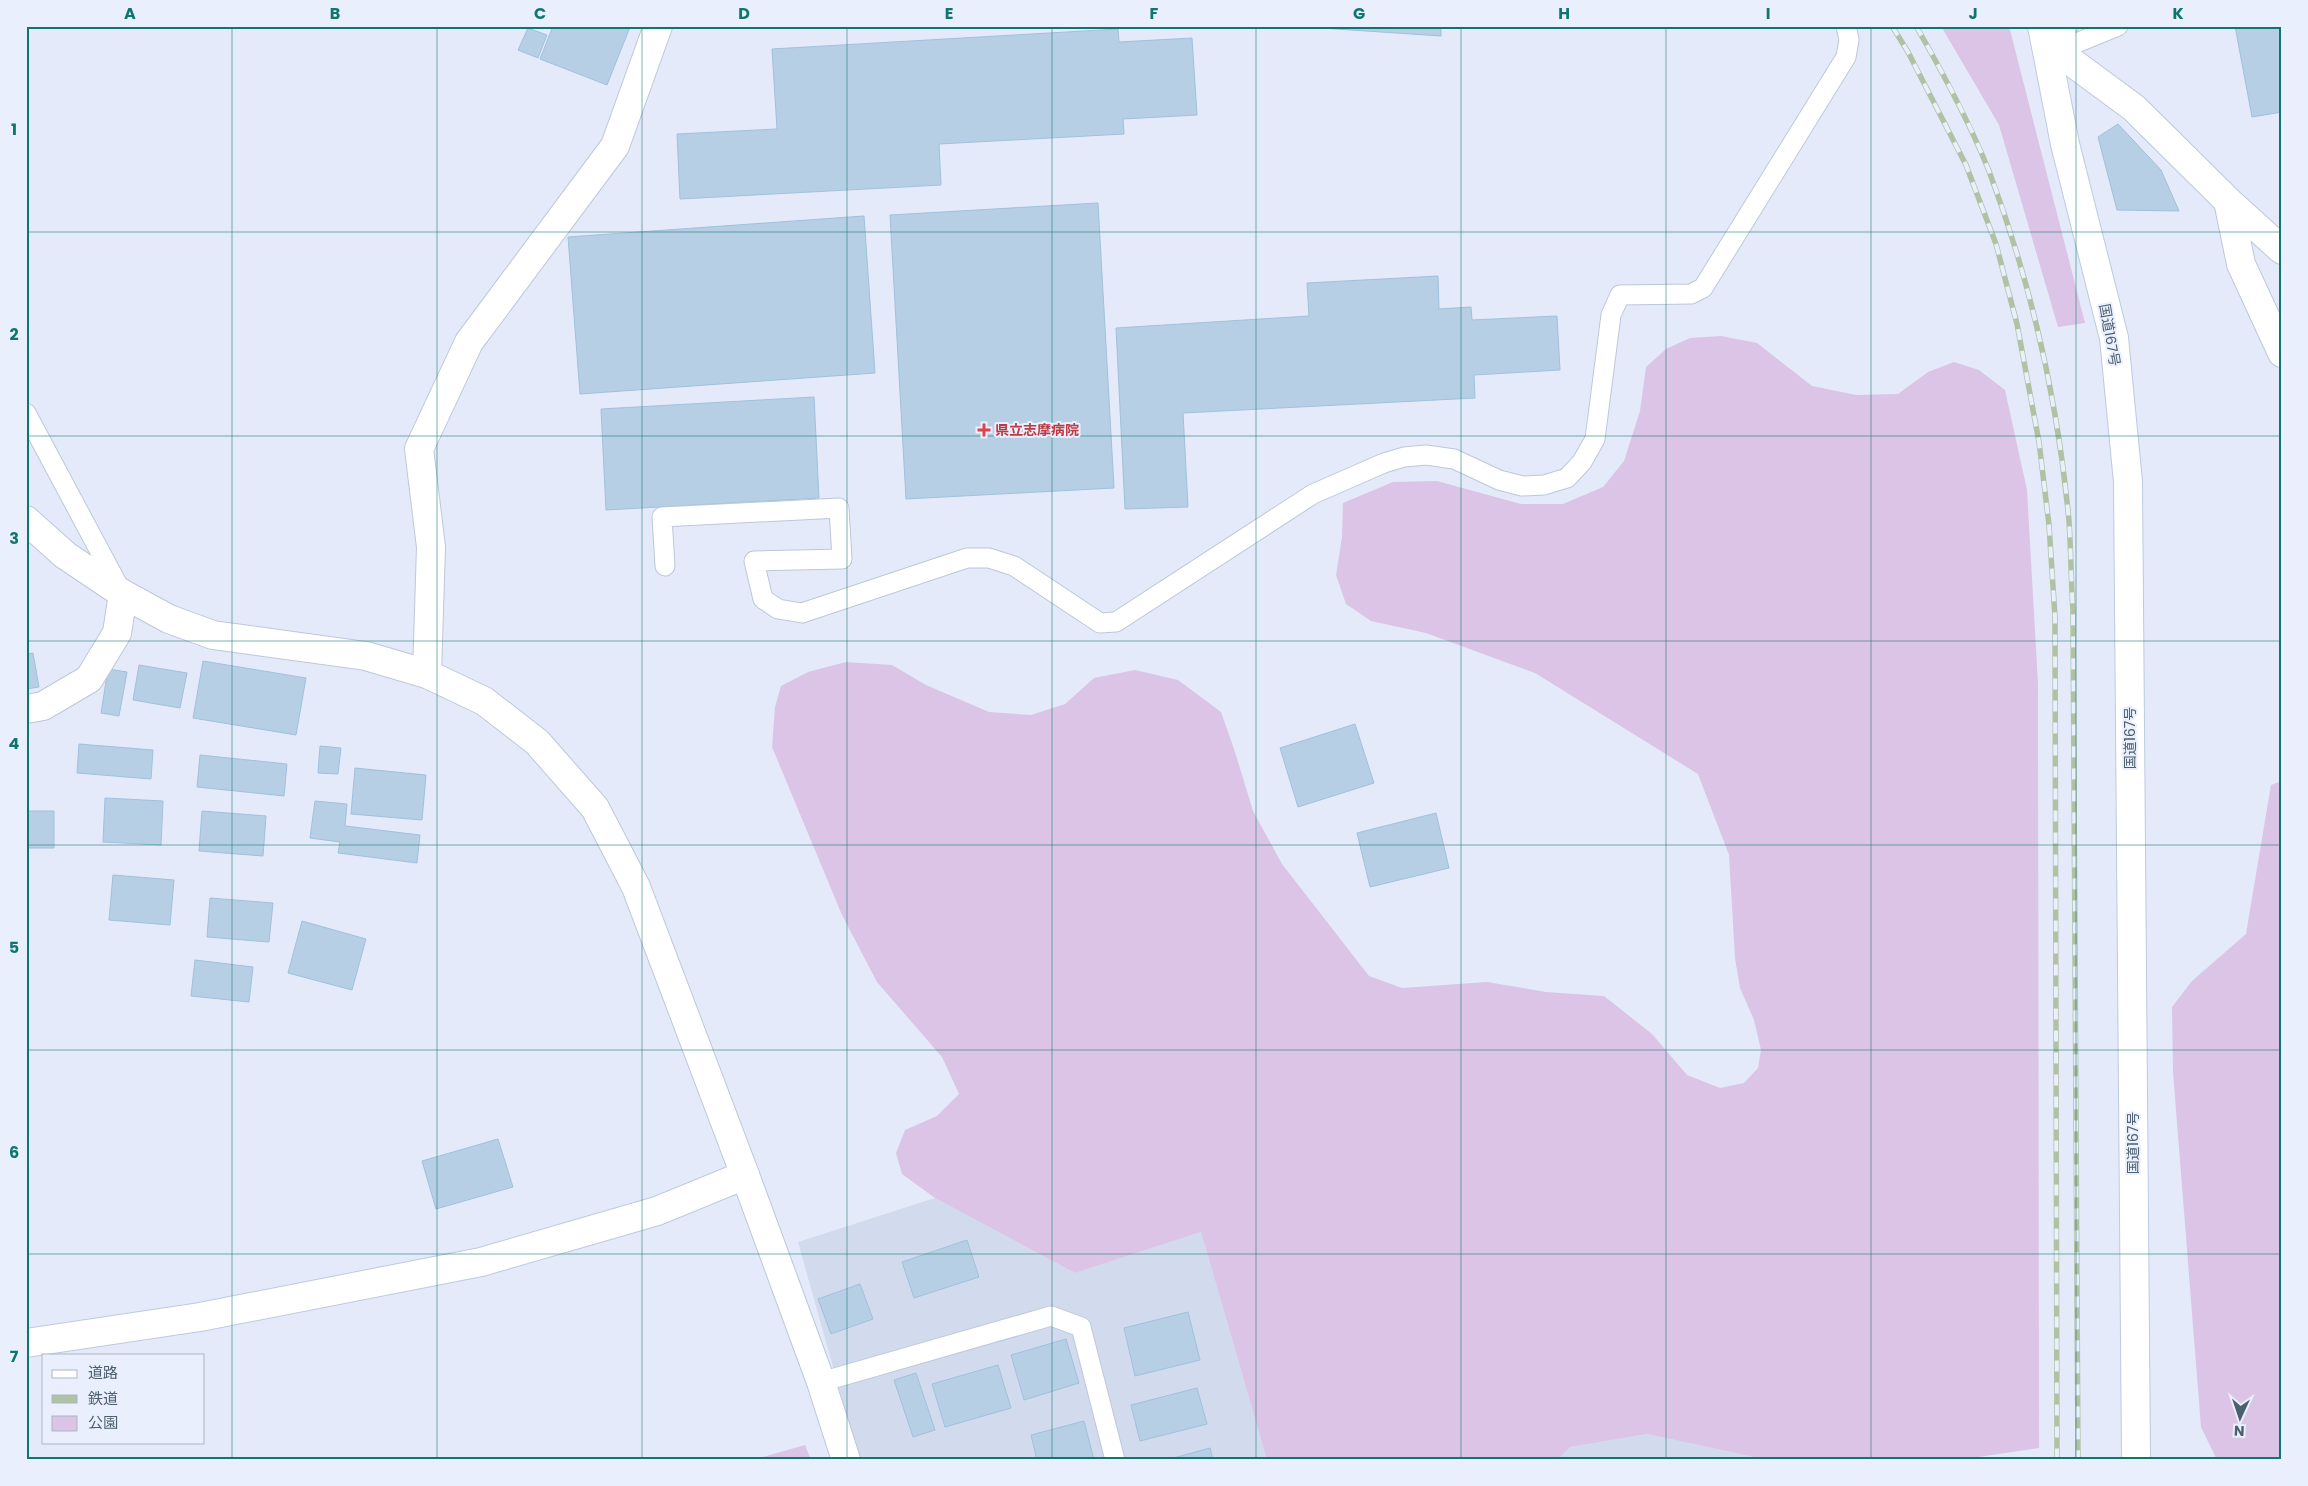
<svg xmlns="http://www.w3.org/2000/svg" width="2308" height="1486" font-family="Poppins,'Noto Sans JP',sans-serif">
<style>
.residential{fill:#d1dbed}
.green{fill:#dbc4e5}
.building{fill:#b7cfe4;stroke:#a0c0dd}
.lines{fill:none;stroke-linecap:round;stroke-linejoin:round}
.lane-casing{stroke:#bcc8d8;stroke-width:21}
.street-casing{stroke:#bcc8d8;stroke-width:30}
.secondary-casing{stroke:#bccbde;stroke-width:30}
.lane{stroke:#fff;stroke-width:19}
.street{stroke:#fff;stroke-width:28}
.secondary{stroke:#fff;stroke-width:28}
.rail-casing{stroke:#afc2a4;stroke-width:5.5}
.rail{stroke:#eaeffd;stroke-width:4;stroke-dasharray:11;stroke-linecap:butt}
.grid{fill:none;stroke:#0f766e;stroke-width:1;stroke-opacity:0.55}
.health-dot{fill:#e0444e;stroke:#eaeffd;stroke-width:2}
.labels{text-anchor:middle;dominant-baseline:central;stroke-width:4;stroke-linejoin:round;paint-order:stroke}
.street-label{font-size:14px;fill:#4c5f6f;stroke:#eaeffd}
.health-label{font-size:14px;font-weight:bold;fill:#be3a42;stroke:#eaeffd;text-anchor:start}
.neatline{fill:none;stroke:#0f766e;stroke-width:2}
.grid-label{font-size:16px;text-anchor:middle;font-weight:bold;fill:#0f766e}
</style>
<rect width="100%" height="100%" fill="#e4eafa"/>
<path class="residential" d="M935,1198l140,75 126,-41 66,228h-408l-61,-218z
M1647,1434l121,26h-211l12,-13z"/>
<path class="green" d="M1941,26h68l76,297 -27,4 -59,-202z
M1721,336l36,7 55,43 44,9 42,-1 30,-22 26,-10 25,8 26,20 22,100 11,194 1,764 -81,12h-190l-121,-26 -77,13 -13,13h-290l-66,-228 -126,41 -140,-75 -33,-24 -6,-21 9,-23 32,-14 22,-22 -17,-37 -65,-75 -35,-67 -70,-168 3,-40 6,-21 27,-14 38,-10 46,3 34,20 63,27 42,3 34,-11 29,-26 41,-8 43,10 43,32 14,40 18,59 29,53 87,112 33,12 85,-6 59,10 58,4 48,38 35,41 33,13 24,-5 14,-15 3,-18 -7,-30 -14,-32 -5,-30 -6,-103 -31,-81 -163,-101 -109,-40 -55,-12 -25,-17 -10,-29 6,-38 1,-34 50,-21 44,-1 84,23h42l40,-17 21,-26 16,-50 6,-44 20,-18 24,-11z
M2282,781v679h-65l-16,-33 -28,-355 -1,-65 20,-26 54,-47 25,-149z
M805,1445l6,15h-59z"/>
<path class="building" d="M553,26l77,1 -23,58 -67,-26z
M1291,26h150v10z
M2235,26h47v86l-30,5z
M528,28l19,7 -9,23 -20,-8z
M1118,29l1,13 73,-4 5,77 -74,4 1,15 -185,10 2,41 -261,14 -3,-65 100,-5 -5,-80z
M2118,124l43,46 18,41 -62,-1 -19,-73z
M1098,203l16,285 -208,11 -16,-284z
M864,216l11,157 -295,21 -12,-157z
M1438,276l1,33 32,-2 1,13 85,-4 3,54 -86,5 1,23 -292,15 5,94 -63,2 -9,-181 193,-12 -2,-33z
M814,397l5,101 -213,12 -5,-101z
M33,653l6,34 -13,2v-35z
M203,661l103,17 -10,57 -103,-17z
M139,665l48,8 -7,35 -47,-8z
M108,669l19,3 -8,44 -18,-3z
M1355,724l19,59 -76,24 -18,-59z
M79,744l74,6 -2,29 -74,-6z
M320,746l21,2 -3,26 -20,-1z
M200,755l87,9 -3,32 -87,-9z
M355,768l71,7 -4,45 -71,-6z
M105,798l58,3 -2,44 -58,-3z
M315,801l32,3 -2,22 75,9 -3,28 -79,-10 2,-11 -30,-4z
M26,811h28v37h-28z
M202,811l64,5 -3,40 -64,-5z
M1436,813l13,55 -79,19 -13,-54z
M113,875l61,5 -4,45 -61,-5z
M210,898l63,5 -4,39 -62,-5z
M302,921l64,18 -14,51 -64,-17z
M195,960l58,7 -4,35 -58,-6z
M498,1139l15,48 -77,22 -14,-48z
M967,1240l12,37 -65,21 -12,-36z
M860,1284l13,35 -42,15 -13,-35z
M1188,1312l12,48 -65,16 -11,-48z
M1066,1339l13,44 -55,17 -13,-45z
M998,1365l13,43 -66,19 -13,-43z
M916,1373l19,57 -22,7 -19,-57z
M1197,1388l10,36 -67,17 -9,-36z
M1084,1421l10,39h-57l-6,-25z
M1210,1448l3,12h-47z"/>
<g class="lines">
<g class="lane-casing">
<path id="lane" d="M2057,51l61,-25
M2057,51l11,-25
M26,413l94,176
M665,566l-3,-49 177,-9 3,51 -88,2 9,38 15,10 24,4 165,-55h22l25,8 86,57 16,-1 197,-128 71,-31 20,-6 22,-2 28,4 45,21 23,6 22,-1 23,-7 15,-16 13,-23 16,-124 9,-20 71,-1 12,-6 143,-231 3,-17 -3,-14
M821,1382l230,-66 30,11 34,133"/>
</g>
<g class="street-casing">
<path id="street" d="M2046,43l88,65 94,93 54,49
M2228,201l13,63 41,89
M26,520l39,35 58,39 46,25 44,16 153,21 61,18 57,27 53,41 58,66 41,79 109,288 76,207 25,78
M427,674l4,-127 -12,-98 50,-107 146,-196 43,-120
M26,709l17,-3 46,-27 28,-46 6,-39"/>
</g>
<g class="secondary-casing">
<path id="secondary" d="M2042,26l23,118 49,194 14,144 8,978
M26,1343l174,-26 281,-55 176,-51 88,-36"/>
</g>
<use href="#lane" class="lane"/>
<use href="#street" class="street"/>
<use href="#secondary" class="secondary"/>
<g class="rail-casing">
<path id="rail" d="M1892,26l16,26 58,113 30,79 21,80 22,118 10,83 6,92 2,843
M1916,26c27,47 53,95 73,145 42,112 69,231 80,350 2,30 2,60 4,90l5,849"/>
</g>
<use href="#rail" class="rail"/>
</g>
<path class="grid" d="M232,26v1434M437,26v1434M642,26v1434M847,26v1434M1052,26v1434M1256,26v1434M1461,26v1434M1666,26v1434M1871,26v1434M2076,26v1434M26,232h2256M26,436h2256M26,641h2256M26,845h2256M26,1050h2256M26,1254h2256"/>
<path class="health-dot" d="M981.5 422.5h5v5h5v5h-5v5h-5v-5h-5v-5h5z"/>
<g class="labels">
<g class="street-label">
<text transform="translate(2110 335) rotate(80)">国道167号</text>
<text transform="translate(2130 738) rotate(-90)">国道167号</text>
<text transform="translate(2133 1143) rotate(-90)">国道167号</text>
</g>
<g class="health-label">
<text x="995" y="430">県立志摩病院</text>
</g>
</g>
<rect width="2308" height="1486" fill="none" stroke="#eaeffd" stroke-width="55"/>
<rect x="42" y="1354" width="162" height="90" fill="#eaeffd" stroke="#abb5c4"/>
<rect x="52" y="1370" width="25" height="8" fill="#ffffff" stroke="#abb5c4"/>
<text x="88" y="1378" font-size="15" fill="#4c5f6f">道路</text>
<rect x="52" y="1395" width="25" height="8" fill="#afc2a4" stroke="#abb5c4"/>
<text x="88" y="1404" font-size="15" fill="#4c5f6f">鉄道</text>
<rect x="52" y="1416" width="25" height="15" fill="#dbc4e5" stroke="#abb5c4"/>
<text x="88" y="1428" font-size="15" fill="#4c5f6f">公園</text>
<g transform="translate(2240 1418) rotate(183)" stroke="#eaeffd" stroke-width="4" paint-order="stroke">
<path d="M0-4L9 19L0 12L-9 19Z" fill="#4c5f6f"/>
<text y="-8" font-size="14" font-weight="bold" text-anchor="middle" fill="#4c5f6f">N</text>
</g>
<rect x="28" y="28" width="2252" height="1430" class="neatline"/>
<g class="grid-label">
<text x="130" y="19">A</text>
<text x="335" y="19">B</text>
<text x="540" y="19">C</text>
<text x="744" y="19">D</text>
<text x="949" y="19">E</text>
<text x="1154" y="19">F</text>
<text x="1359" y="19">G</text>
<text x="1564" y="19">H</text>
<text x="1768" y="19">I</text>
<text x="1973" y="19">J</text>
<text x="2178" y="19">K</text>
<text x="14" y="135">1</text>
<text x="14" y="340">2</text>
<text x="14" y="544">3</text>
<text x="14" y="749">4</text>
<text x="14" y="953">5</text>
<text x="14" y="1158">6</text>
<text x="14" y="1362">7</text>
</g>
</svg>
